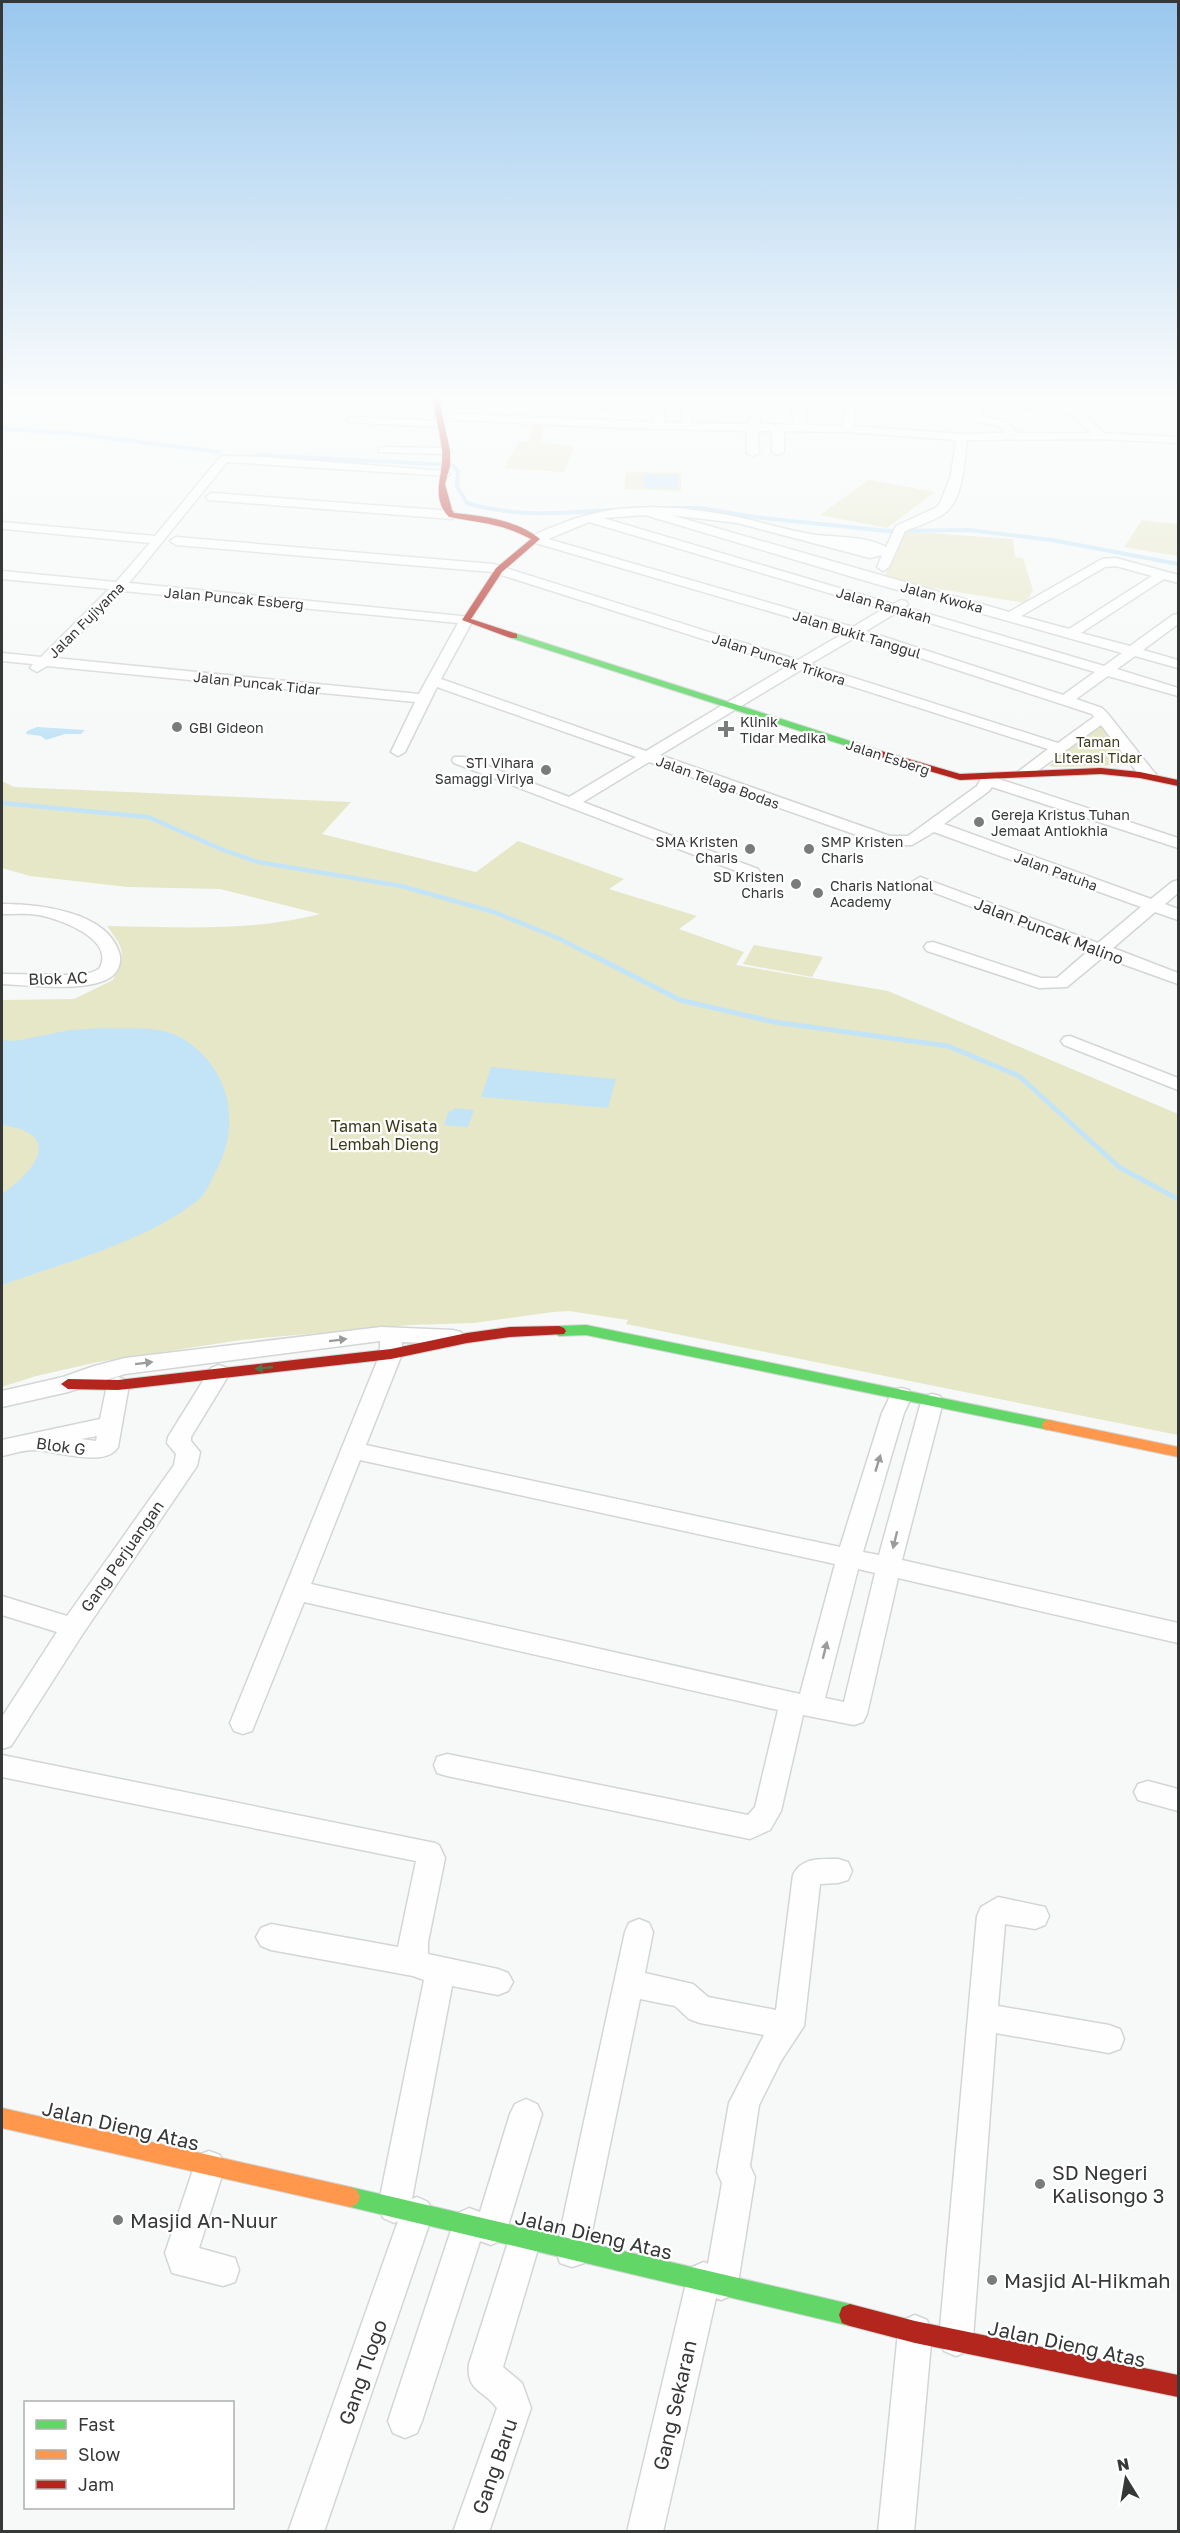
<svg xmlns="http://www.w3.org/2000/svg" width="1180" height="2533" font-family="'Golos Text',sans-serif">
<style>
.green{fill:#e6e7c7}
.water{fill:#c3e4f7}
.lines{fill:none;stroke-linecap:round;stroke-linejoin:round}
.stream-far2{stroke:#c3e4f7;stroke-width:4}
.stream-far1{stroke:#c3e4f7;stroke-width:4.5}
.stream{stroke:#c3e4f7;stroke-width:5}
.street-casing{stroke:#d3d6d5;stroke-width:3}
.fast-casing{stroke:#d3d6d5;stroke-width:2}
.slow-casing{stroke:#d3d6d5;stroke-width:2}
.jam-casing{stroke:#d3d6d5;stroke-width:2}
.street{fill:#fefefe;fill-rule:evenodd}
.fast{fill:#63d668;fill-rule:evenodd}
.slow{fill:#ff974d;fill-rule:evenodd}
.jam{fill:#b3261e;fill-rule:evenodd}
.oneway{fill:#9a9b9a}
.oneway2{fill:#48774b}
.poi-dot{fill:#797c7b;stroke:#fff;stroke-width:2}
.labels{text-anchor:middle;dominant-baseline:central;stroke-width:4.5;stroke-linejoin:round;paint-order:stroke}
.far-street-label{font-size:14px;fill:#363837;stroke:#fff}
.far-poi-label{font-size:14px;fill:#363837;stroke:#fff;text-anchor:start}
.far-park-label{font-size:14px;fill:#3a3917;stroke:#fff}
.street-label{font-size:16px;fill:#363837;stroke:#fff}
.park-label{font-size:16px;fill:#3a3917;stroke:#fff}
.near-street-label{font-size:20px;fill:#363837;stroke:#fff}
.near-poi-label{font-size:20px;fill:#363837;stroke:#fff;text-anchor:start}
</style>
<rect width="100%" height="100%" fill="#f6f9f8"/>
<path class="green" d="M534,422l10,1 -3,20 33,3 -10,26 -60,-4 15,-26h10z
M626,472l55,1v18l-57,-2z
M868,480l67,12 -48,36 -67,-13z
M1142,520l36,4v32l-54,-9z
M903,531l110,8 2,18 8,1 10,32 -7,13 -143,-23z
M1099,725l7,1 21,39 -73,2 -5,-1z
M2,781l12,6 337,15 -29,32 154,38 42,-31 106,38 -15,10 88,27 -18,13 65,23 -8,13 152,26 290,123v321l-552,-111 2,-4 -59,-9 -16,1 -80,11 -63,2 -169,15 -143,22 -62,14 -34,11v-387l72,-1 39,-19c13,-29 12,-29 -6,-54 70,1 144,6 213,-12l-100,-25 -92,-2 -98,-11 -28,-8z
M754,945l69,12 -11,20 -69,-13z"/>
<path class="water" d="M645,474l33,1 -1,14 -34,-1z
M37,727l48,3 -4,4h-16l-19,6 -5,-4 -15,-2 1,-3z
M105,1028c24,1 55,-3 77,10 49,30 60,87 33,135 -5,9 -9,21 -17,27 -50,41 -135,63 -196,85v-91c33,-23 63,-60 0,-69v-85l13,1 55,-11z
M491,1067l125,12 -8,29 -127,-11z
M454,1108l20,2 -6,17 -24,-2 5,-14h4z"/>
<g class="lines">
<path class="stream-far2" d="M1172,395l6,4
M2,429l65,4 152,19
M257,455l195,10 6,6 -1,15 10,17c54,17 108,8 163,6
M656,508h44l62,10 126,13 81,-1 83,10 126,24"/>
<path class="stream-far1" d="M2,803l146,14 73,32 37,13 143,24 93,26 66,27 37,19"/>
<path class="stream" d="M594,956l86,44 94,22 174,24 71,30 100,91 59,32"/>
<g class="street-casing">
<path id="street" d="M359,395h139l114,7 4,-7h10l-6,13 -4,1 -73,-6 -104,-4 -4,2 -68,-2 -7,4 -5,-3z
M663,395h10l-9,16v11l15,1 13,-28h10l-12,28 58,1 4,-10 4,-1 5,3 -2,8 36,1 -3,-11 1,-5 -38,-3v-4l4,-1 64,4v4h-19l2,16 36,1 5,-31h10l-4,31 109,8 43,-1 -6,-7 -21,-4 -7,-11v-7l-85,-6 -5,-3h54l116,8v-4l4,-1 56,-3 -5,3 -46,6 21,7 22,22 75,4v6l-78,-4 -133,1c-3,23 -3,57 -22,73 -11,8 -28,13 -40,18l-16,36 -6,4 -6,-4 5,-12 -12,3 -133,-35 -66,-8 338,97 93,-53 14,-1 62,17v8l-14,-4 -83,54 49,13 43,-31 5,-1v10l-35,26 35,10v8l-43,-12 -18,13 61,19v8l-70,-20 -32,23 26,9 6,6 45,57 3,3 -3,3h-10l-7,-6 -35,-46 -72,52h-10l-3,-3 3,-3 29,-22 -247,-79 -141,85 230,81h18l69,-50 5,-9 5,-2 191,63v10l-186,-61 -3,4 -45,33 207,75 21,-17 6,-2v13l-13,11 13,5v11l-23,-8 -42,36 65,25v11l-75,-27 -36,30 -28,1 -112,-37 -3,-4 3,-4 6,-1 108,36h16l31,-27 -174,-66 -2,-3 8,-5 178,66 43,-36 -207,-75 -22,13 -24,1 -239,-84 -66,40 175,67 2,3 -8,5 -298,-114 -2,-3 2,-3h10l105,40 67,-40 -199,-70 -32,65 -7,4 -7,-4 24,-50 -368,-36 -10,6 -7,-4 3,-4 -31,-3v-8l39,4 68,-68 -107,-10v-8l114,11 34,-39 -146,-14 -2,-1v-6l153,14 65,-79 4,-1 42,1 178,14 6,3 -2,2 -221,-14 -98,121 342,34 2,3 -32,59 205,72 142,-85 -296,-94 -316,-27 -6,-4 6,-4 317,27 305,96 46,-27 -312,-91 -2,-3c7,-8 22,-11 33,-16 54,-22 118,-18 175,-6 24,5 48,13 72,17 23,4 55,1 76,13l10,-21 41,-19 4,-6 10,-26 5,-35 -109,-8 -63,-1v21l-6,3 -6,-3v-21h-14l1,22 -6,3 -6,-3v-22l-127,-3 -180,-9 -5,-3 5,-3 213,9 1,-11zM981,405l79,5 13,5 18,18h-74l-11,-12 -20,-4 -5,-6zM645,515l228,68 249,70 -18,13 -199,-59 3,-3 -2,-3 -5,-1 -8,4 -290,-86zM589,522l294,87 -30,18 -305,-88zM1116,566l36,10 -83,53 -48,-13 84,-49zM123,591l335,32 -39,71 -364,-36zM896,613l199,59 -32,23 -197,-64zM856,637l236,77 2,3 -36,26 -248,-79z
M352,417l89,4 5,3 -5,3 -93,-5 -1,-2z
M383,447l63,1 6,3 -6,3 -67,-2v-4z
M212,493l240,18 6,4 -6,4 -244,-19 -2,-3z
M2,904c36,0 104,7 117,48 3,9 0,19 -8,25 -24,16 -81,8 -109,7v-10l67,1 21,-2 9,-4c18,-30 -40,-50 -60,-54 -13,-2 -25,-1 -37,-1z
M1070,1036l108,42v12l-114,-45 -3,-4 3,-4z
M381,1327l72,3 8,2 3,5 -3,5 -8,2 -51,-2v12l-36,91 474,102 42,-134 11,-23 8,-2 8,2 3,6 -8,17 -41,139 16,3 42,-153 3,-6 8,-2 8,2 3,6 -41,158 276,63v20l-280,-65 -31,136 -4,8 -9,3 -51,-10 -22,96 -11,19 -20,9 -303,-63 -10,-3 -3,-8 3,-8 10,-3 301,61 7,-8 23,-97 -474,-108 -52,129 -9,3 -9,-3 -4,-8 150,-369v-13l-255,33 -57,18 -66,15v-16l61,-14 31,-11 31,-8zM360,1460l475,104 -35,130 -489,-110zM858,1569l17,4 -31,129 -19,-4z
M219,1365l8,3 3,5 -39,64v4l9,11 -3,14 -115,169 -71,111 -9,3v-32l55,-85 -55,-17v-19l65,20 107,-151 2,-11 -9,-11 1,-6 43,-69z
M118,1377l8,3 3,5 -11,62c-13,22 -62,3 -84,3 -11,0 -22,4 -32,6v-16l98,-21 7,-34 3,-5zM97,1436l-1,5 -15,-2z
M2,1755l433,88 4,2 6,13 -17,84v12l70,15 10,4 5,9 -5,9 -10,4 -46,-9 -40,213 5,-2 11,5 5,11 -109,319h-36l110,-311 -4,2 -11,-5 -5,-11 46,-227 -11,-4 -142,-26 -10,-4 -5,-9 5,-9 10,-4 127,23 18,-86 -414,-84z
M1148,1781l30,8v22l-40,-11 -4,-8 4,-8z
M838,1859l10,3 4,9 -4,9 -10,3 -18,1 -16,142 -23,35 -22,44 -9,61 5,11 -17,106 -5,12 -12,5 -5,-2 -53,234h-36l60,-253 5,-12 12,-5 4,2 14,-81 -5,-11 12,-69 35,-68 -64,-12 -11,-4 -14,-13 -35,-7 -52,252 -4,12 -12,4 -12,-4 -4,-12 69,-319 4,-9 10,-4 10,4 4,9 -8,41 48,11 15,13 68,13 17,-135c9,-18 27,-16 45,-16z
M998,1897l47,10 4,9 -4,9 -10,4 -30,-5 -7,82 111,19 11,4 4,10 -4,10 -11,4 -113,-20 -23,306 -5,12 -12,5 -12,-5 -5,-12 38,-423 4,-9z
M526,2099l11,5 5,10 -35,115 -5,11 -11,5 -11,-4 -58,180 -5,12 -12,5 -12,-5 -5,-12 65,-197 5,-11 11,-5 11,4 30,-98 5,-10z
M209,2151l11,4 5,11 -26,82 36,10 4,12 -4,12 -12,4 -51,-13 -7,-20 33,-98z
M525,2223l12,4 4,12 -38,128 19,16 9,25 -42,124h-36l44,-124c-13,-18 -31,-16 -28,-44l40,-125 4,-12z
M915,2315l12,5 5,12 -18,200h-36l20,-200 5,-12z"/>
</g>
<g class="fast-casing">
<path id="fast" d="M514,633l370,119 2,2 -8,2 -367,-118 -1,-2z
M586,1325l463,95 5,1 2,4 -2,4 -5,1 -463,-95 -27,1 -7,-5 7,-5z
M350,2187l500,117 8,3 3,8 -3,8 -8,3 -500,-119 -7,-3 -3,-7 3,-7z"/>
</g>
<g class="slow-casing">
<path id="slow" d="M1049,1420l129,27v10l-134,-28 -2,-4 2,-4z
M2,2108l348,79 7,3 3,7 -3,7 -7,3 -348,-79z"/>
</g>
<g class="jam-casing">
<path id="jam" d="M432,395h6l12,56v15l-5,18 7,26 2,3c29,3 63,7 86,26l-38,33 -31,47 46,15v4h-6l-49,-18 34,-52 35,-29c-31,-16 -49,-16 -82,-22 -20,-20 -4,-45 -7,-67 -2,-18 -7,-37 -10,-55z
M881,751l79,23 141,-6 39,4 38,8v6l-38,-8 -39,-4 -141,6 -82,-24 -2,-2z
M559,1326l5,2 2,3 -2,3 -54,3 -43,6 -76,16 -273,31 -50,-1 -7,-5 7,-5 50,1 273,-31 76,-16 43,-6z
M850,2304l65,17 263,54v22l-263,-54 -65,-17 -8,-3 -3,-8 3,-8z"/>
</g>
<use href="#street" class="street"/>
<use href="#fast" class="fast"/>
<use href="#slow" class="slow"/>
<use href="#jam" class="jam"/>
</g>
<defs><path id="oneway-solid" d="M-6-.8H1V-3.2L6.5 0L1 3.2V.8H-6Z" transform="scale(1.5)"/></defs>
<g class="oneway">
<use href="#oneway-solid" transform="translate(338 1340) rotate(-7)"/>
<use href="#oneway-solid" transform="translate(144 1363) rotate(-7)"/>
<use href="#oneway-solid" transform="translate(878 1463) rotate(-73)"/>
<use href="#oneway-solid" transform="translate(895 1540) rotate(104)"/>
<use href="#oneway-solid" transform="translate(825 1650) rotate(-76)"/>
</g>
<use class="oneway2" href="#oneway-solid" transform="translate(264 1368) rotate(174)"/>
<linearGradient id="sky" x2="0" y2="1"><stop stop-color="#99c7ee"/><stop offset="0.53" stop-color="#fbfcfc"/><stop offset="1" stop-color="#fbfcfc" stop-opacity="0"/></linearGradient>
<rect width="1180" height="750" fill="url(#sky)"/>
<g class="poi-dot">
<circle cx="177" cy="727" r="6"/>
<path d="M723 720h6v6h6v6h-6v6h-6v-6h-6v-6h6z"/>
<circle cx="546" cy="770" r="6"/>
<circle cx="979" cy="822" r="6"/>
<circle cx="750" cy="849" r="6"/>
<circle cx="809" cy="849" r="6"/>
<circle cx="796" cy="884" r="6"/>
<circle cx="818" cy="893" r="6"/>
<circle cx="1040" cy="2184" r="6"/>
<circle cx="118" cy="2220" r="6"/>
<circle cx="992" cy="2280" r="6"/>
</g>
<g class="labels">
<g class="far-street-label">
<text transform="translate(942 597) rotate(15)">Jalan Kwoka</text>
<text transform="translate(234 598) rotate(5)">Jalan Puncak Esberg</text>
<text transform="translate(884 605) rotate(16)">Jalan Ranakah</text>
<text transform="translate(86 620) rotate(-45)">Jalan Fujiyama</text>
<text transform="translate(857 634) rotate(17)">Jalan Bukit Tanggul</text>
<text transform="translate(779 659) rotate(18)">Jalan Puncak Trikora</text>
<text transform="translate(257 683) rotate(6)">Jalan Puncak Tidar</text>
<text transform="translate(888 757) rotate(18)">Jalan Esberg</text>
<text transform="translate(718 782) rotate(20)">Jalan Telaga Bodas</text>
<text transform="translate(1056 871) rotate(20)">Jalan Patuha</text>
</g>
<g class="far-poi-label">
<text x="740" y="721">Klinik<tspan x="740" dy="16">Tidar Medika</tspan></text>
<text x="189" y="727">GBI Gideon</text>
<text x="534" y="762" text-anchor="end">STI Vihara<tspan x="534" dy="16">Samaggi Viriya</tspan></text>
<text x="991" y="814">Gereja Kristus Tuhan<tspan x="991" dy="16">Jemaat Antiokhia</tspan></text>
<text x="738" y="841" text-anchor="end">SMA Kristen<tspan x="738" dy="16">Charis</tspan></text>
<text x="821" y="841">SMP Kristen<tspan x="821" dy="16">Charis</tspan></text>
<text x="784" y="876" text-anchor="end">SD Kristen<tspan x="784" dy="16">Charis</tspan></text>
<text x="830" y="885">Charis National<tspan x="830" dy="16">Academy</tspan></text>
</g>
<g class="far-park-label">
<text x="1098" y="741">Taman<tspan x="1098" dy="16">Literasi Tidar</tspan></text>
</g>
<g class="street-label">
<text transform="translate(1049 931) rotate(21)">Jalan Puncak Malino</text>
<text transform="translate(58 978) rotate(-2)">Blok AC</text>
<text transform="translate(61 1446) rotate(8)">Blok G</text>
<text transform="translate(122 1556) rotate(-55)">Gang Perjuangan</text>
</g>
<g class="park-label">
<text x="384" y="1126">Taman Wisata<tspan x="384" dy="18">Lembah Dieng</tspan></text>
</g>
<g class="near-street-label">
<text transform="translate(121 2125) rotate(13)">Jalan Dieng Atas</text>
<text transform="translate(594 2234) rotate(13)">Jalan Dieng Atas</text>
<text transform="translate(1067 2343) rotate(12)">Jalan Dieng Atas</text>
<text transform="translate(362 2372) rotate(-71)">Gang Tlogo</text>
<text transform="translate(674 2405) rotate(-77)">Gang Sekaran</text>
<text transform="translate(494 2466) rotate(-71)">Gang Baru</text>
</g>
<g class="near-poi-label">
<text x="1052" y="2172">SD Negeri<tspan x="1052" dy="23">Kalisongo 3</tspan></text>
<text x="130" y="2220">Masjid An-Nuur</text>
<text x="1004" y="2280">Masjid Al-Hikmah</text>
</g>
</g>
<rect width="1180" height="2533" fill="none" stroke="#363837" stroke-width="6"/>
<rect x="24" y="2401" width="210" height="108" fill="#ffffff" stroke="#afafaf" stroke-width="1.5"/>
<rect x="36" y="2420" width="30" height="9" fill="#63d668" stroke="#afafaf" stroke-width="1.5"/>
<text x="78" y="2431" font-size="18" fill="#363837">Fast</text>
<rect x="36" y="2450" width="30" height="9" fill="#ff974d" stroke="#afafaf" stroke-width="1.5"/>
<text x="78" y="2461" font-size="18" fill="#363837">Slow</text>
<rect x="36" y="2480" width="30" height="9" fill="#b3261e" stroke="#afafaf" stroke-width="1.5"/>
<text x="78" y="2491" font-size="18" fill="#363837">Jam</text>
<g transform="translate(1126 2479) rotate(349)" stroke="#ffffff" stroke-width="4.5" paint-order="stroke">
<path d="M0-4.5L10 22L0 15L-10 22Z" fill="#363837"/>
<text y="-9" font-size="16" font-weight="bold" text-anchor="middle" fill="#363837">N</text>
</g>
</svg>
